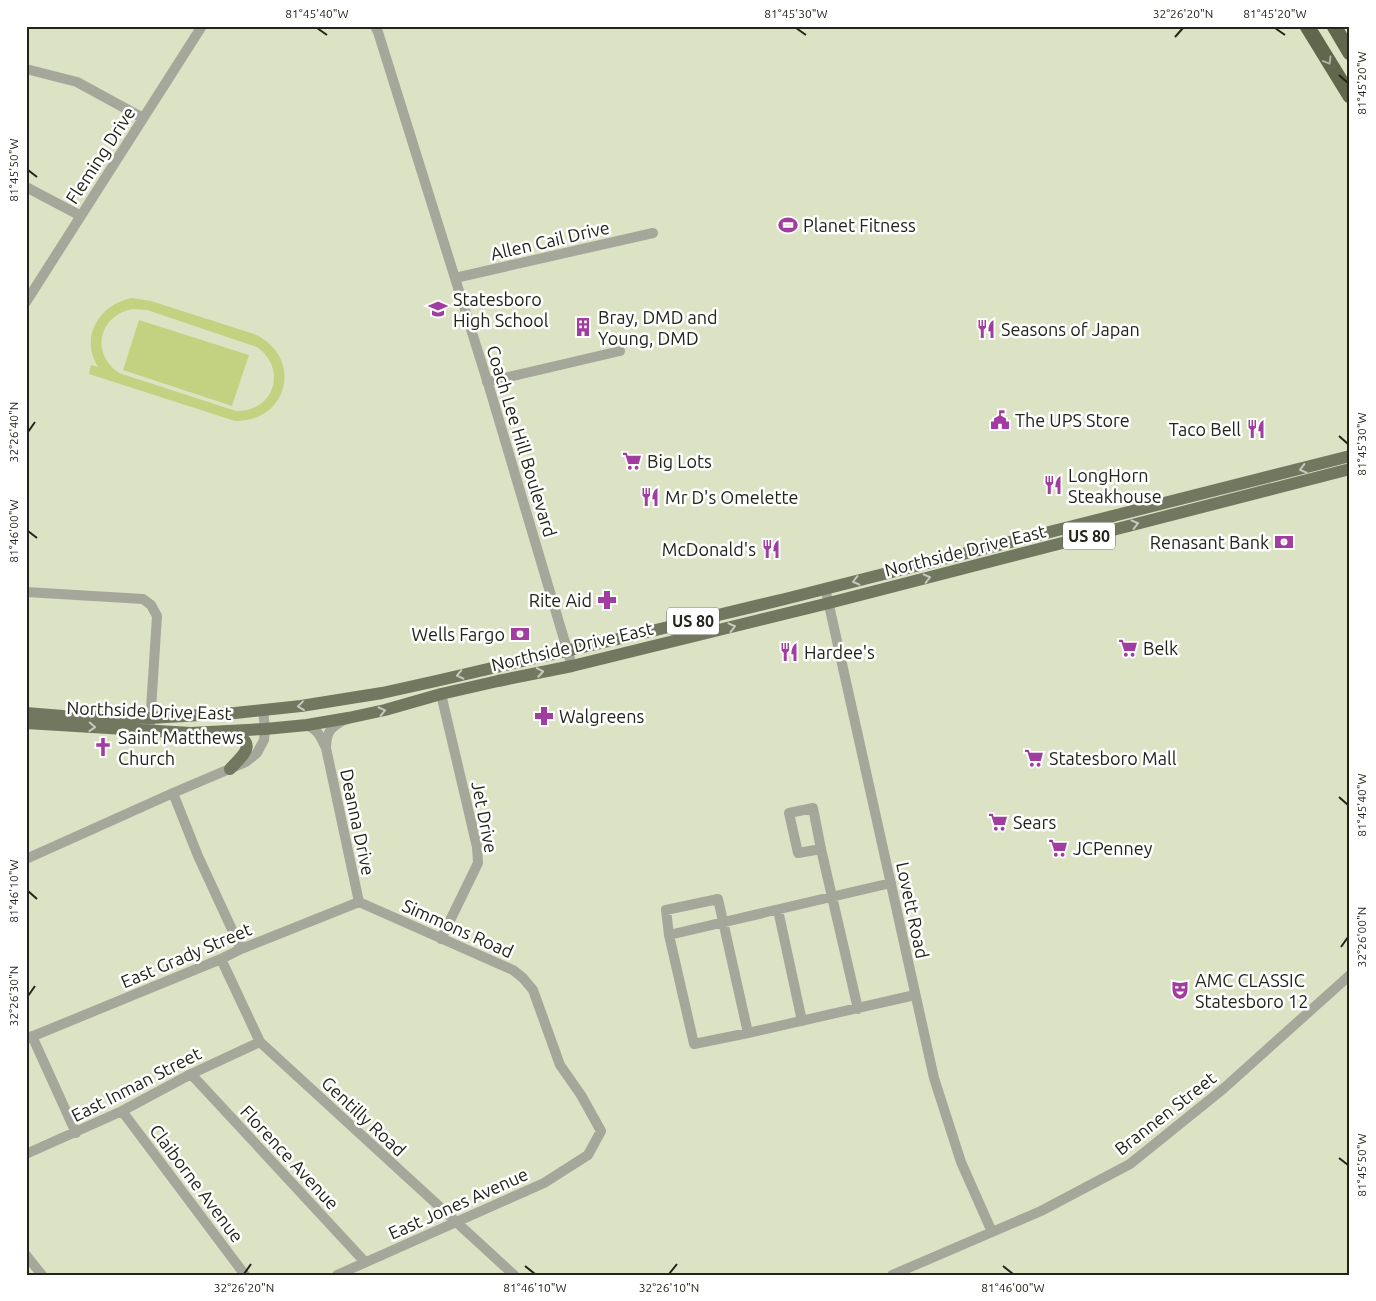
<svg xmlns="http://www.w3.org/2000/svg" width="1376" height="1301" font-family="Ubuntu,sans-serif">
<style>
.green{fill:#c2d281;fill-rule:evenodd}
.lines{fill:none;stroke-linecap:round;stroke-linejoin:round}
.minor{stroke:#a4a79a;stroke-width:10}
.major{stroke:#727860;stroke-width:12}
.highway{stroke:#61674c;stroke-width:15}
.oneway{stroke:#b0b3a6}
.oneway2{stroke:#c7c9bf}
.ticks{fill:none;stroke:#23251a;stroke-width:2}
.labels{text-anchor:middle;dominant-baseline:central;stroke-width:5;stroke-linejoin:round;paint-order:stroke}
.shield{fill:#fff;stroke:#65665f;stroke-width:1}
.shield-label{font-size:16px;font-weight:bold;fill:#23251a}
.street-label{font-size:18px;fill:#23251a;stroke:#fff}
.poi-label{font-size:18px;fill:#23251a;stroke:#fff;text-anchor:start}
.neatline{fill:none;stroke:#23251a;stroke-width:2}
.ticks-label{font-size:12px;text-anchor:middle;fill:#23251a}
</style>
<rect width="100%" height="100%" fill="#dce3c5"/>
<path class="green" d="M132,298l19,3 103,33c50,22 35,88 -19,87l-146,-47 2,-9 7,2c-19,-31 2,-63 34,-69zM133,309l14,1 110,37c31,22 17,65 -21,64l-117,-38c-29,-20 -20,-58 14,-64z
M139,320l110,35 -17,51 -109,-36z"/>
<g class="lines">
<path class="minor" d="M375,26l3,6 112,358 82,276
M26,69l51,13 66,36
M26,187l55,29
M455,278l198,-45
M26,302l176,-276
M487,382l133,-31
M26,592l117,7 8,6 6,11 -7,109
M827,596l107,482 27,84 31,70
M441,694l36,153 1,16 -37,76
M307,725c12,6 13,11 19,23l33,154
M326,747c1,-16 4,-19 18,-27
M173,793l25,63 43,93
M821,849l-23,4 -9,-40 24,-5 8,41 37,160
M26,859l147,-66 73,-31 11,-9 7,-13 1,-11 -2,-19
M778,910l24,111
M669,935l222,-52
M221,959l39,83 254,233
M748,1033l-30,-134 -52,11 3,25 25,109 54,-11 167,-38
M32,1036l44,97
M26,1039l195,-80 20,-10 118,-47
M191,1074l174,188
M122,1111l123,164
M26,1154l96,-43 69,-37 69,-32
M26,1255l16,20
M337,1275l207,-92 44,-28 13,-24 -20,-36 -21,-30 -27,-75 -10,-12 -10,-8 -154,-68
M892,1275l149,-64 89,-47 93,-75 127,-114"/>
<path class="major" d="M26,713l37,3 87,2 85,-5 66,-7 81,-13 54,-12 199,-46 150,-36 565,-143
M26,723l165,10 74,-4 42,-4 41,-7 37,-8 56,-16 57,-13 74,-15 257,-63 521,-134
M230,769c15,-16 28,-25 1,-38"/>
<path class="highway" d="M1307,26l43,70
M1334,26l16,27"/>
</g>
<defs><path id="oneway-chevron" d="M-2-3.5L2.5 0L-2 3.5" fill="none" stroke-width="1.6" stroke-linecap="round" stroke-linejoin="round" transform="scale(1.25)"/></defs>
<use class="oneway" href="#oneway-chevron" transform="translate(1328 61) rotate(59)"/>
<g class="oneway2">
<use href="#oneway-chevron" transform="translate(1303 469) rotate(166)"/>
<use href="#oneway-chevron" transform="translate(1135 524) rotate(-14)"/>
<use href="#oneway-chevron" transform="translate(927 578) rotate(-14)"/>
<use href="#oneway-chevron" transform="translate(856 581) rotate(166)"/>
<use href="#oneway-chevron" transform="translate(732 627) rotate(-14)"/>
<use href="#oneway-chevron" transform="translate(540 672) rotate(-10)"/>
<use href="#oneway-chevron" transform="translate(460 675) rotate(167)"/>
<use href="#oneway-chevron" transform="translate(301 706) rotate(173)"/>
<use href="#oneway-chevron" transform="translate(382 711) rotate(-13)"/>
<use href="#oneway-chevron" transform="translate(92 727) rotate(3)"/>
</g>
<path class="ticks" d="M317,28l10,7M796,28l10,7M1275,28l10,7M1175,37l8,-9M1339,75l9,8M28,170l9,7M28,432l7,-10M1339,436l9,8M28,531l9,7M1339,797l9,8M28,891l9,8M1341,947l7,-10M28,996l7,-10M1339,1158l9,7M525,1266l10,8M1003,1266l10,8M244,1274l7,-10M669,1274l8,-10"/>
<defs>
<g id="stadium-bare" transform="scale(1.5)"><path d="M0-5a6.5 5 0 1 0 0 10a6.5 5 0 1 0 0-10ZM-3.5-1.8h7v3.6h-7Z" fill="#a13ca0" stroke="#fff" stroke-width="2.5" paint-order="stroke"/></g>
<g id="school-bare" transform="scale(1.5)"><path d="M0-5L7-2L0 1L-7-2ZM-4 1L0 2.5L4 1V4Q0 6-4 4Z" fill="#a13ca0" stroke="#fff" stroke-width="2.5" paint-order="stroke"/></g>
<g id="building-bare" transform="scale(1.5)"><path d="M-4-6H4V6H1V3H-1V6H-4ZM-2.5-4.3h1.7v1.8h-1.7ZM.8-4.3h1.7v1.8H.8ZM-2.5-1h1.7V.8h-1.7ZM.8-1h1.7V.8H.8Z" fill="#a13ca0" stroke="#fff" stroke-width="2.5" paint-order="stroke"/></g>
<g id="restaurant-bare" transform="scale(1.5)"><path d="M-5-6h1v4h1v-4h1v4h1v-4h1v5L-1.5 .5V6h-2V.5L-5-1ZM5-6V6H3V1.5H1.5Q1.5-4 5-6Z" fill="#a13ca0" stroke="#fff" stroke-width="2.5" paint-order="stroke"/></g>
<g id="civic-bare" transform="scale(1.5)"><path d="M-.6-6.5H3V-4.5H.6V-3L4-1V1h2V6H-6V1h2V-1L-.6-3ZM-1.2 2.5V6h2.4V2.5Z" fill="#a13ca0" stroke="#fff" stroke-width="2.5" paint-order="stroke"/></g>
<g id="supermarket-bare" transform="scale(1.5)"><path d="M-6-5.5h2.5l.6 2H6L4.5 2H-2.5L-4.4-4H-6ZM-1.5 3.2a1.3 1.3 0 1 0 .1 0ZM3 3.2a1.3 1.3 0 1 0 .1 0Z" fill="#a13ca0" stroke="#fff" stroke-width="2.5" paint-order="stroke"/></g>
<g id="bank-bare" transform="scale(1.5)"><path d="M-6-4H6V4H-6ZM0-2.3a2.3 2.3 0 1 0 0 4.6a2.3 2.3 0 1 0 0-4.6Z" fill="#a13ca0" stroke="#fff" stroke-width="2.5" paint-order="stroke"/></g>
<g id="pharmacy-bare" transform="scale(1.5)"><path d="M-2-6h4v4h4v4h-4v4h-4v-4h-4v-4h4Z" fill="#a13ca0" stroke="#fff" stroke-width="2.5" paint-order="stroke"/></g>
<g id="church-bare" transform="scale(1.5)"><path d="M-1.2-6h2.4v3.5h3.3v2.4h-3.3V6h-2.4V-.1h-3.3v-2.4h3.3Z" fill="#a13ca0" stroke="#fff" stroke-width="2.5" paint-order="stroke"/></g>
<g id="theatre-bare" transform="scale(1.5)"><path d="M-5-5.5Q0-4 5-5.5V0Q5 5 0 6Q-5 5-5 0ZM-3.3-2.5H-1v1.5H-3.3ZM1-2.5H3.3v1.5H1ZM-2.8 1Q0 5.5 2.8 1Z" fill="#a13ca0" stroke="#fff" stroke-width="2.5" paint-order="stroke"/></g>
</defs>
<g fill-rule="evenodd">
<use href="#stadium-bare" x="788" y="225"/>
<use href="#school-bare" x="438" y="309"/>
<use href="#building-bare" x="583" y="327"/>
<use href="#restaurant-bare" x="986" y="329"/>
<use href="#civic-bare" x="1000" y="420"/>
<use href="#restaurant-bare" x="1256" y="429"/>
<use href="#supermarket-bare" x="632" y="461"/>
<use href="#restaurant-bare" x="1053" y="485"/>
<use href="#restaurant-bare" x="650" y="497"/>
<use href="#bank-bare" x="1284" y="542"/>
<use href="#restaurant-bare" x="771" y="549"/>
<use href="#pharmacy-bare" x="607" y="600"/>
<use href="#bank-bare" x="520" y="634"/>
<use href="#supermarket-bare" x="1128" y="648"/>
<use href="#restaurant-bare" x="789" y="652"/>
<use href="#pharmacy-bare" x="544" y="716"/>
<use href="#church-bare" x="103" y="747"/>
<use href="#supermarket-bare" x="1034" y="758"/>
<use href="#supermarket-bare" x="998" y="822"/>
<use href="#supermarket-bare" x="1058" y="848"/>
<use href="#theatre-bare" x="1180" y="990"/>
</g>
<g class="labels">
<g class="shield">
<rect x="1063" y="522.5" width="52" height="27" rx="4"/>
<rect x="667" y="607.5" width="52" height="27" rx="4"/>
</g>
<g class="shield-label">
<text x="1089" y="536">US 80</text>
<text x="693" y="621">US 80</text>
</g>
<g class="street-label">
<text transform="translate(100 155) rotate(-57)">Fleming Drive</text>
<text transform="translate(550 240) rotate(-13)">Allen Cail Drive</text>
<text transform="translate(522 441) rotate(73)">Coach Lee Hill Boulevard</text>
<text transform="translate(965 550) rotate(-14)">Northside Drive East</text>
<text transform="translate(572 646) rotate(-13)">Northside Drive East</text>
<text transform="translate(149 710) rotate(2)">Northside Drive East</text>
<text transform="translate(485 817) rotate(79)">Jet Drive</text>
<text transform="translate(358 822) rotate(78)">Deanna Drive</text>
<text transform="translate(913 910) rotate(78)">Lovett Road</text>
<text transform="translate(458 928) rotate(24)">Simmons Road</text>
<text transform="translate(186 955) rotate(-23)">East Grady Street</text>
<text transform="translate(136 1084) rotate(-27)">East Inman Street</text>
<text transform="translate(1165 1113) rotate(-38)">Brannen Street</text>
<text transform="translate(364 1116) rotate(43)">Gentilly Road</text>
<text transform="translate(290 1157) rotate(47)">Florence Avenue</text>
<text transform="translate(197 1183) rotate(53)">Claiborne Avenue</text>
<text transform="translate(458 1203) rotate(-24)">East Jones Avenue</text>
</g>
<g class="poi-label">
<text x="803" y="225">Planet Fitness</text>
<text x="453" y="299">Statesboro<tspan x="453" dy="21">High School</tspan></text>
<text x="598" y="317">Bray, DMD and<tspan x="598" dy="21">Young, DMD</tspan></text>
<text x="1001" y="329">Seasons of Japan</text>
<text x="1015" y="420">The UPS Store</text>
<text x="1241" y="429" text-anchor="end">Taco Bell</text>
<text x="647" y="461">Big Lots</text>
<text x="1068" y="475">LongHorn<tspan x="1068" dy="21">Steakhouse</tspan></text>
<text x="665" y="497">Mr D's Omelette</text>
<text x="1269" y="542" text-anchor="end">Renasant Bank</text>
<text x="756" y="549" text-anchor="end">McDonald's</text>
<text x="592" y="600" text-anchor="end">Rite Aid</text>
<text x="505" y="634" text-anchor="end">Wells Fargo</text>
<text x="1143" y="648">Belk</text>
<text x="804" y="652">Hardee's</text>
<text x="559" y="716">Walgreens</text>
<text x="118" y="737">Saint Matthews<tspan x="118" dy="21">Church</tspan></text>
<text x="1049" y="758">Statesboro Mall</text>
<text x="1013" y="822">Sears</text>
<text x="1073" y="848">JCPenney</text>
<text x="1195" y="980">AMC CLASSIC<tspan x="1195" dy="21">Statesboro 12</tspan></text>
</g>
</g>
<rect width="1376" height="1301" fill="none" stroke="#ffffff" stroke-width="55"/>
<rect x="28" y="28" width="1320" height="1246" class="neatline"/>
<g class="ticks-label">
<text x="317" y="18">81°45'40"W</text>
<text x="796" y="18">81°45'30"W</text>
<text x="1183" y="18">32°26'20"N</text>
<text x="1275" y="18">81°45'20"W</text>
<text transform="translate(1362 83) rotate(-90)" y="4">81°45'20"W</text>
<text transform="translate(14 170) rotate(-90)" y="4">81°45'50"W</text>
<text transform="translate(14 432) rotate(-90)" y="4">32°26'40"N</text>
<text transform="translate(1362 444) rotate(-90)" y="4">81°45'30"W</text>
<text transform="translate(14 531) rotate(-90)" y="4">81°46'00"W</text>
<text transform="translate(1362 805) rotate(-90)" y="4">81°45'40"W</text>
<text transform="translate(14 891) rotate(-90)" y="4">81°46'10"W</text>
<text transform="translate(1362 937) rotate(-90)" y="4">32°26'00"N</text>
<text transform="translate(14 996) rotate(-90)" y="4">32°26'30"N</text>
<text transform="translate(1362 1165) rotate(-90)" y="4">81°45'50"W</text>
<text x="244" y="1292">32°26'20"N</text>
<text x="535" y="1292">81°46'10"W</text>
<text x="669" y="1292">32°26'10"N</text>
<text x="1013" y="1292">81°46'00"W</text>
</g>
</svg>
